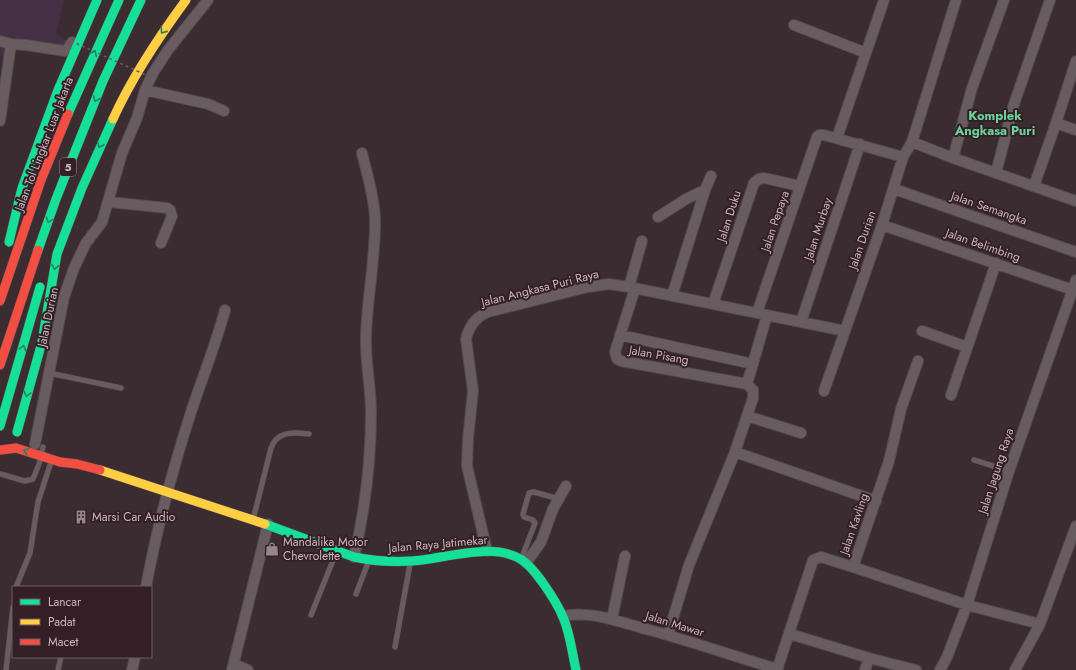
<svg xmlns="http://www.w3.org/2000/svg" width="1076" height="670" font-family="Jost,sans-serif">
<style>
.green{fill:#452f44}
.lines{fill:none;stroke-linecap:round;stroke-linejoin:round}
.lane-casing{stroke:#53484c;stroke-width:6}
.street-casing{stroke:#53484c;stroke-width:12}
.fast-casing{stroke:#574a4e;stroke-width:10}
.slow-casing{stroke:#574a4e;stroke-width:10}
.jam-casing{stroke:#574a4e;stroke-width:10}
.lane{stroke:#685c60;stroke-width:5}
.street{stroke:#685c60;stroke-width:10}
.fast{stroke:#16e098;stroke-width:9}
.slow{stroke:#ffcf43;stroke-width:9}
.jam{stroke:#f24e42;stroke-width:9}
.path-bridge{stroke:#675c60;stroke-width:1.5;stroke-dasharray:3 3;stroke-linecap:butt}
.oneway{stroke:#268060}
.labels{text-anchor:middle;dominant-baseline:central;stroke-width:4;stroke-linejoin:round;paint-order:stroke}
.shield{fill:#351f27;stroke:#9e8991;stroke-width:1}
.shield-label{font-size:11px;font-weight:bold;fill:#cbb6be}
.street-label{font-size:12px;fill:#cbb6be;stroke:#351f27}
.poi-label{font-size:12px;fill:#cbb6be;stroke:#351f27;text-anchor:start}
.neighbourhood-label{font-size:13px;font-weight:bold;fill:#67d59a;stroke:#351f27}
</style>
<rect width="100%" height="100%" fill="#3a2c31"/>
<path class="green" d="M0,0h64l-8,34 10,6 -4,16 -10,-5 1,-5 -8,-4 -37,-3 -2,18 -6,-1z"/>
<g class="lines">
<g class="lane-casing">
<path id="lane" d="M49,373l72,15
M974,460l35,11
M0,474l25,7 8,-2 6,-15 4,-17
M254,516l17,-68c6,-17 22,-16 38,-14
M522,557l13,-34 -2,-3 -9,-3 -1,-3 6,-21 5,-1 25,7
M16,587l14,-34 8,-51 13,-40
M356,594l12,-31
M311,615l25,-62
M395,647l15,-83
M6,670l7,-63
M58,670l3,-13"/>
</g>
<g class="street-casing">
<path id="street" d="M794,25l72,28
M0,41l11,3 -11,77
M11,44l15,1 39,6 2,-1 5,-8
M145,90l63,14 16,7
M1056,123l20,7
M837,138l47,-138
M912,142l41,16 123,43
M953,158l19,-70 32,-88
M996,173l17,-66 37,-107
M1034,186l22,-63 20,-62
M894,189l182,63
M109,202l58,6 3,2 2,6 -11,27
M658,217l28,-18 19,-9
M882,225l194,66
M629,287l13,-46
M635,288l-20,64 2,7 4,2 126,23
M672,296l33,-106 6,-14
M713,304l41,-121 5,-4 5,-1 36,8
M757,313l60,-176 2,-2h5l79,22
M801,322l59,-178
M922,331l45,16
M620,335l133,29
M747,384l20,-69
M824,391l58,-166 21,-68 9,-15 44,-142
M951,395l45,-132
M747,416l54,17
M35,444l29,-147 10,-29 12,-25 16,-21 20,-69 15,-35 8,-28 8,-17 15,-23 40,-50
M735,452l141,49
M487,551l-20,-85 1,-27 5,-48 -7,-52c3,-13 10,-22 22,-27l100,-25 21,-3 20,3 216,44
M354,557c11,-47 17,-97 17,-145 0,-25 -6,-51 -5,-76 1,-39 10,-79 9,-118 -1,-22 -8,-44 -13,-65
M526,563l15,-21 12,-33 13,-23
M853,567l114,38 73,19 36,-98
M146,587c11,-60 27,-119 46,-178 11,-33 24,-65 33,-99
M563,616c27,-6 56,6 83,13 44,12 88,27 131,40
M612,619l13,-63
M790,634l79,24 47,12
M668,635l21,-70 46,-113 18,-54v-8l-6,-6
M234,664l14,6
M132,670l3,-13
M232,670l36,-146
M777,670l36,-110 8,-3 32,10 36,-106 12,-52 17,-48
M865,670l4,-12
M940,670l7,-13 20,-52 42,-134 67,-191
M1015,670l25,-46"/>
</g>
<g class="fast-casing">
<path id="fast" d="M68,114l51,-114
M9,242l13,-54 36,-98 39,-90
M38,250l18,-51 47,-118 38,-81
M0,426l40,-139
M17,432l25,-90 15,-88 25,-66 31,-69
M265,524l89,33c18,4 39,5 58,4 32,-2 81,-20 110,-1 9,6 15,15 21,23 7,10 15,22 20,34 7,16 9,35 13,53"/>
</g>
<g class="slow-casing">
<path id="slow" d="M113,119c19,-42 45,-81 73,-119
M100,470l165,54"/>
</g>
<g class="jam-casing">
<path id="jam" d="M0,301l41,-121 27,-66
M0,365l38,-115
M0,450l16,-2 44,14 17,2 23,6"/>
</g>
<use href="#lane" class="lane"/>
<use href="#street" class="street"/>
<use href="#fast" class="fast"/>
<use href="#slow" class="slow"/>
<use href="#jam" class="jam"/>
<path class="path-bridge" d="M71,41l75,34"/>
</g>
<defs><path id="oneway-chevron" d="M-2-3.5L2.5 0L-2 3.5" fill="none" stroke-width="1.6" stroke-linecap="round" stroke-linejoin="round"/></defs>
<g class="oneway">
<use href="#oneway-chevron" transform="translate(163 31) rotate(125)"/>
<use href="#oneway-chevron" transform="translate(94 53) rotate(-65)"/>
<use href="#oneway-chevron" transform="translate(96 99) rotate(112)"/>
<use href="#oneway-chevron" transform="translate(100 145) rotate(115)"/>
<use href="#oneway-chevron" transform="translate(49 220) rotate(110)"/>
<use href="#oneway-chevron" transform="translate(55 267) rotate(100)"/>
<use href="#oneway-chevron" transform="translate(23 348) rotate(-74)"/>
<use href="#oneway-chevron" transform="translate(27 394) rotate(105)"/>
<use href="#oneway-chevron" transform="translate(26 451) rotate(-163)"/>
</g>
<defs>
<g id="building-bare" transform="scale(1.08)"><path d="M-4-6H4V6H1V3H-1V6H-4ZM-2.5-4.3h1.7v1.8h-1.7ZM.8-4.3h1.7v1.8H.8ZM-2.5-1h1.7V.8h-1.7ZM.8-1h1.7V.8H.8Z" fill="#98868d" stroke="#351f27" stroke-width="2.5" paint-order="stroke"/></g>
<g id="shop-bare" transform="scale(1.08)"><path d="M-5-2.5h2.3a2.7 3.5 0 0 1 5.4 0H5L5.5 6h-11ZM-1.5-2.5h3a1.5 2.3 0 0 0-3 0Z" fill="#98868d" stroke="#351f27" stroke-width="2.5" paint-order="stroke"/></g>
</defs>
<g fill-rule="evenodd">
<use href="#building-bare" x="81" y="517"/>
<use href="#shop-bare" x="272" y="549"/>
</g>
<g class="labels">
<rect class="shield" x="60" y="158" width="16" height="18" rx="3"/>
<g class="shield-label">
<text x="68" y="167">5</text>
</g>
<g class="street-label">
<text transform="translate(44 144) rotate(-69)">Jalan Tol Lingkar Luar Jakarta</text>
<text transform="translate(989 208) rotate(19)">Jalan Semangka</text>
<text transform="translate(729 216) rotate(-72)">Jalan Duku</text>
<text transform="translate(775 221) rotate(-71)">Jalan Pepaya</text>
<text transform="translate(818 229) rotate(-72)">Jalan Murbay</text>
<text transform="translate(862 240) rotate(-71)">Jalan Durian</text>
<text transform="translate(983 245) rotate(19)">Jalan Belimbing</text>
<text transform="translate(540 288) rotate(-14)">Jalan Angkasa Puri Raya</text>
<text transform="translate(48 317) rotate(-78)">Jalan Durian</text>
<text transform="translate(659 355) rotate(10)">Jalan Pisang</text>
<text transform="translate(996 471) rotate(-72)">Jalan Jagung Raya</text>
<text transform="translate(854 524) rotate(-71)">Jalan Kavling</text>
<text transform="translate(438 544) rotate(-5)">Jalan Raya Jatimekar</text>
<text transform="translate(675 624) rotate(17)">Jalan Mawar</text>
</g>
<g class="poi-label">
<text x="92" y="517">Marsi Car Audio</text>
<text x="283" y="542">Mandalika Motor<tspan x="283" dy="14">Chevrolette</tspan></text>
</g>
<g class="neighbourhood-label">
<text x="995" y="115">Komplek<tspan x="995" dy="15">Angkasa Puri</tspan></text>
</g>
</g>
<rect x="12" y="586" width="140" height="72" fill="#351f27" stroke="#715b63"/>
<rect x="20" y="599" width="20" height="6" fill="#16e098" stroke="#715b63"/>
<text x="48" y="606" font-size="12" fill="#cbb6be">Lancar</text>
<rect x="20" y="619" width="20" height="6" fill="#ffcf43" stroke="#715b63"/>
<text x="48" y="626" font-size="12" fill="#cbb6be">Padat</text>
<rect x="20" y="639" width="20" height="6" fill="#f24e42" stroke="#715b63"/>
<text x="48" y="646" font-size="12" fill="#cbb6be">Macet</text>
</svg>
